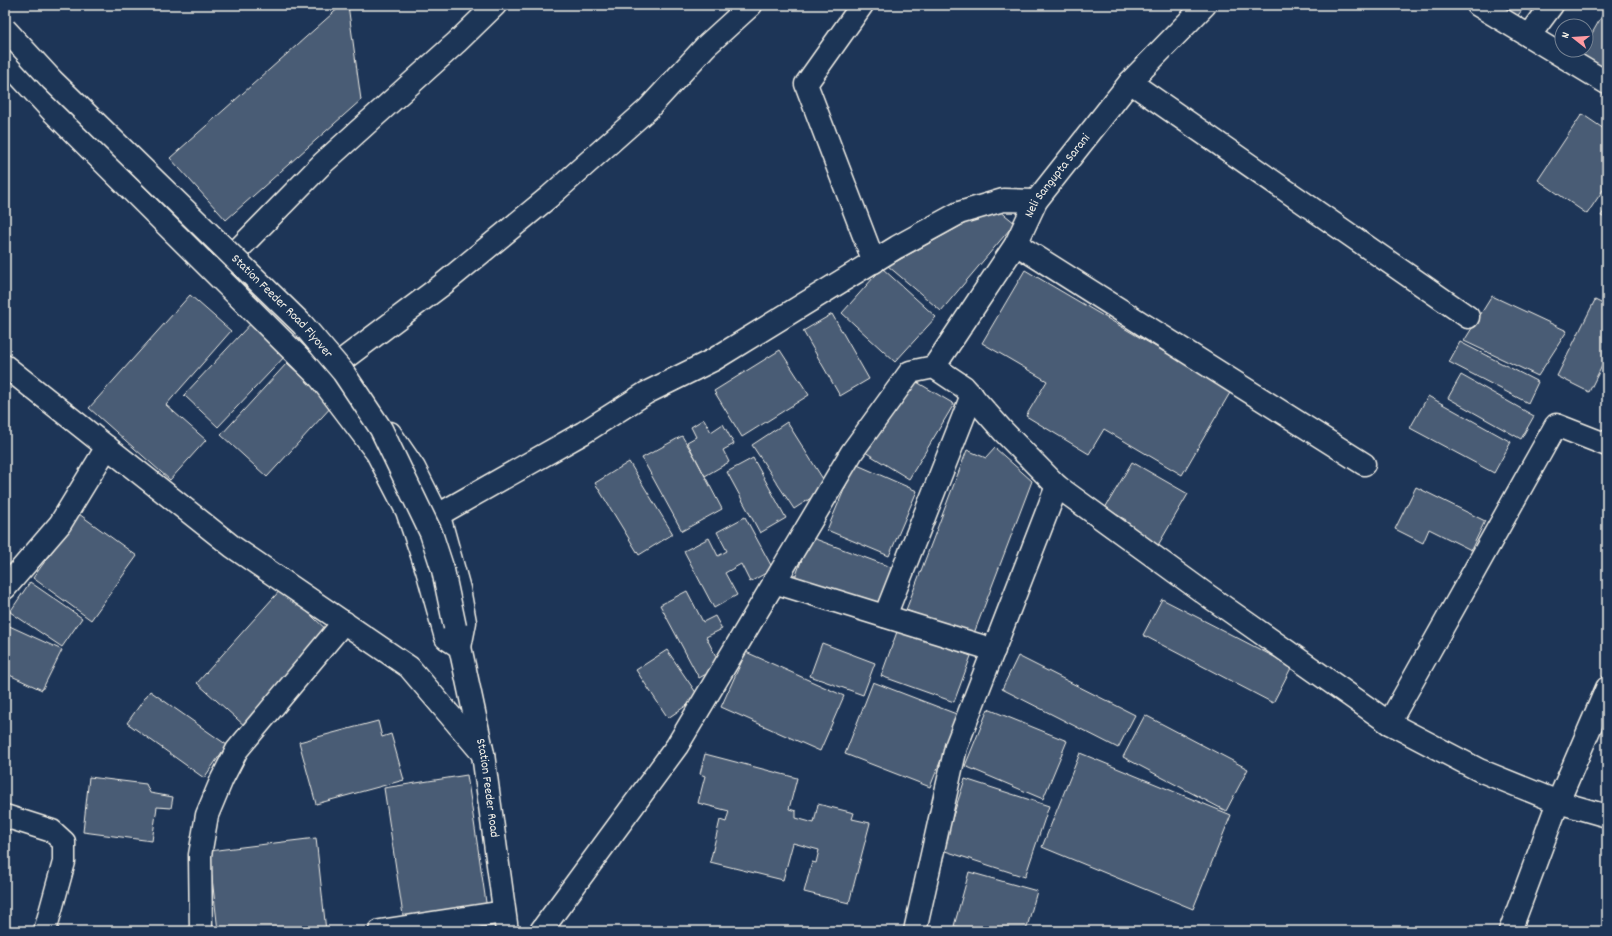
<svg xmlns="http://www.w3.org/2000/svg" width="1612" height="936" font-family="Dekko,sans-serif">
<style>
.building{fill:#485b74;stroke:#f4f1e8}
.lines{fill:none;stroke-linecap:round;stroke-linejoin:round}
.minor-casing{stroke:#f4f1e8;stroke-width:25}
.minor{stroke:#1d3557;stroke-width:22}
.minor-bridge-casing{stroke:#f4f1e8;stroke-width:25;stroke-linecap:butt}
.minor-bridge{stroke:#1d3557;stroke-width:22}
.labels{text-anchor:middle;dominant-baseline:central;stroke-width:3;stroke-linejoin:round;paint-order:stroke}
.street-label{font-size:13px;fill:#f4f1e8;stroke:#1d3557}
</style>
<rect width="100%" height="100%" fill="#1d3557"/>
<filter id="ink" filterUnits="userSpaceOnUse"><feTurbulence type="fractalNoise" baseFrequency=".025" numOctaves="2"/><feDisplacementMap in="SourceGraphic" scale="8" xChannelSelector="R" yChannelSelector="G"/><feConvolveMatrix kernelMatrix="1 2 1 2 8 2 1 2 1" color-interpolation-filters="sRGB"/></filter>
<g filter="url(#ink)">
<path class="building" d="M342,5h6l13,95 -135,120 -56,-62z
M1493,5h52l-8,11 -13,-9 -10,14z
M1607,7v64l-28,-16 3,-5h4v-6z
M1582,114l25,17v53l-20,30 -49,-34z
M1607,206v13l-6,-3z
M995,207l20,16 -74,88 -53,-45z
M882,268l54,49 -41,45 -53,-49z
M1025,270l206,121 -49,84 -78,-46 -15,25 -63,-38 21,-35 -65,-38z
M190,295l41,36 -65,74 40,35 -36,40 -81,-72z
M1492,296l75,35 -29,45 -74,-35z
M1595,300l12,6v50l-18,36 -32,-16z
M832,314l37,65 -29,17 -37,-65z
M254,320l34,33 -70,74 -34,-32z
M1460,342l78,40 -10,21 -79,-41z
M780,350l29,45 -67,42 -28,-46z
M287,363l46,42 -66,72 -46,-42z
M1461,375l73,41 -13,23 -73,-41z
M910,378l44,26 -45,75 -44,-27z
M1428,396l83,46 -17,31 -84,-45z
M704,419l7,13 12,-8 11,20 -11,6 6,12 -24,14 -18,-34 9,-5 -5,-10z
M787,422l41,65 -34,22 -42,-64z
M682,436l14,23 26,50 -40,22 -40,-73z
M995,448l37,33 -59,155 -67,-26 61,-160 19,8z
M753,458l33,60 -26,15 -33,-61z
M629,462l44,72 -34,21 -44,-72z
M1132,462l56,32 -31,53 -35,-20 4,-7 -21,-12z
M855,464l62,27 -28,65 -62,-26z
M1416,487l69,34 -14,29 -42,-21 -6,14 -28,-14z
M79,514l58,42 -46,64 -58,-42z
M745,517l28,52 -23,13 -9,-18 -16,9 12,22 -23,13 -30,-57 25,-13 9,18 9,-5 -10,-19z
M810,537l83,31 -15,41 -83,-31z
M30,582l52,36 -20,29 -52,-35z
M282,588l48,45 -84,94 -49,-44z
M687,591l16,31 12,-6 7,13 -16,8 15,29 -22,12 -39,-73z
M1162,599l130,67 -19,37 -130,-68z
M5,624l57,26 -20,40 -37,-17z
M898,629l73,27 -17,46 -73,-26z
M822,643l53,20 -12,32 -53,-19z
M667,650l32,47 -31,21 -32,-48z
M746,652l98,44 -24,55 -99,-44z
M1018,656l117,59 -17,33 -116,-59z
M873,682l86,33 -29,72 -85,-33z
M150,691l77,54 -23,33 -77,-55z
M988,709l79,32 -24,58 -78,-33z
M1145,715l103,54 -22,42 -103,-54z
M378,721l4,16 9,-3 13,46 -88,24 -17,-62z
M1080,753l151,62 -38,94 -151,-62z
M705,754l92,24 -8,31 7,2v7l18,5 4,-19 36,9 -2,6 18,4 -21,80 -45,-11 8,-30 4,1 3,-13 -26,-7 -10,37 -73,-18 10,-42 6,2 3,-11 -31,-8 7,-27 -5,-2z
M467,775l20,134 -83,13 -20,-134z
M89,777l57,7 4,9 23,4 -2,11 -14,-1 -5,34 -69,-9z
M965,779l84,27 -24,71 -83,-27z
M316,838l10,93h-108l-9,-80z
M969,872l68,19 -11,40h-53l-19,-5z"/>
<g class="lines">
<g class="minor-casing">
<g id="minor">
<path d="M862,5l-56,79 68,178"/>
<path d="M1478,5l129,78"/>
<path d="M1529,36l23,-31"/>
<path d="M5,60l49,53 267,266 56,74 30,58 20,59 19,68 14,9"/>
<path d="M1130,82l338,235"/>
<path d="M1016,244l348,220"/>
<path d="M218,270l105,-107 134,-121 38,-37"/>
<path d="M5,366l228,181 176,120 74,87"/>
<path id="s1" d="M934,367l82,-123 20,-43 94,-119 75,-77"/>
<path d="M323,377l18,-16 101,-76 107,-88 99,-88 58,-63 45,-41"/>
<path d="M390,433l24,35 26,52 19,69 6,33 -5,25"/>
<path d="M438,515l145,-82 63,-40 67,-33 184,-113 62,-34 44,-13 33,1"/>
<path d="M774,582l220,68"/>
<path d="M5,588l55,-64 47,-77"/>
<path d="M885,616l87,-221"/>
<path id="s2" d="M457,633l26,121 24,177"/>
<path d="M1389,723l167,-298 51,20"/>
<path d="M5,816l47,15 12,11v20l-19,69"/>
<path d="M201,931l-1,-76 7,-40 15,-36 15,-29 107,-128"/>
<path d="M380,931l124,-19"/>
<path d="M541,931l136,-185 175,-294 58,-80 24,-5 30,20 39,44 54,55 150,109 182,128 90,47 79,32 49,14"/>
<path d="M915,931l41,-184 101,-261"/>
<path d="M1510,931l48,-129 49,-114"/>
</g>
</g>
<use href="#minor" class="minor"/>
<g class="minor-bridge-casing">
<g id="minor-bridge">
<path id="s3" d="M5,29l47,51 251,245 40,47 38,57 50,104 12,37 12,57"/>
</g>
</g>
<use href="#minor-bridge" class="minor-bridge"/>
</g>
</g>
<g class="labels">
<g class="street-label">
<text stroke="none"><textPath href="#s1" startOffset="228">Neli Sangupta Sarani</textPath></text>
<text stroke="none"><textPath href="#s3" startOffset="392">Station Feeder Road Flyover</textPath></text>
<text stroke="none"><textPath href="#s2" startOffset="158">Station Feeder Road</textPath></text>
</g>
</g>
<rect width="1612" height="936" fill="none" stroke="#1d3557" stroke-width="20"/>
<rect x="10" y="10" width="1592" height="916" fill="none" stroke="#f4f1e8" stroke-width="1.5" filter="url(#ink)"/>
<g transform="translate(1574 38) rotate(287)"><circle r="19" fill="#1d3557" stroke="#738091"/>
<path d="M0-3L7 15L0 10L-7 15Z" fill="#ff9aa2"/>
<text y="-6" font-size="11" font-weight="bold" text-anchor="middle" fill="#f4f1e8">N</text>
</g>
</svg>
